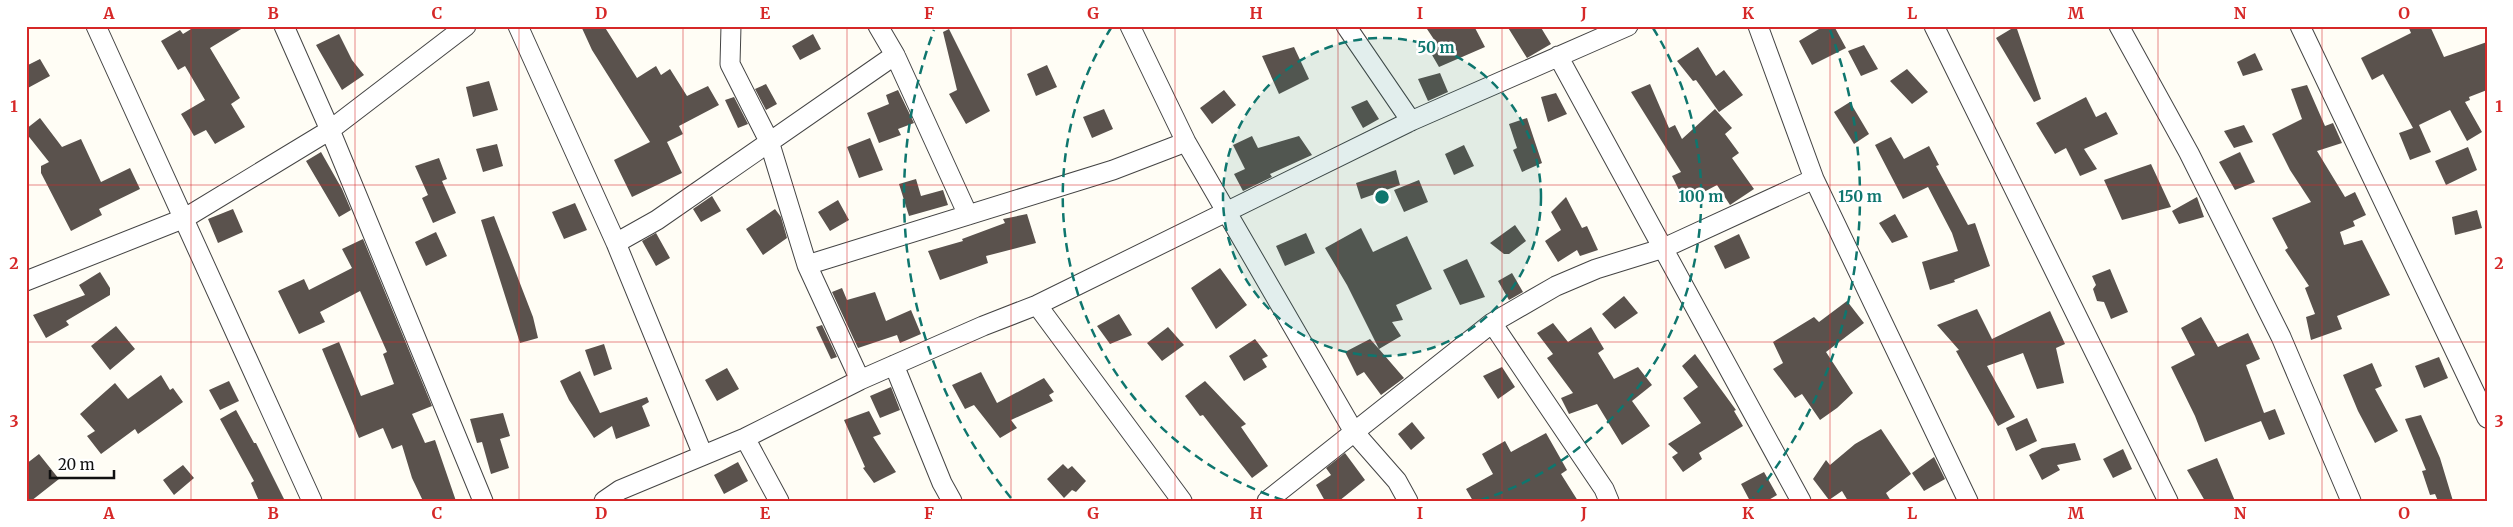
<svg xmlns="http://www.w3.org/2000/svg" width="2513" height="527" font-family="Merriweather,serif">
<style>
.building{fill:#5a524d}
.lines{fill:none;stroke-linecap:round;stroke-linejoin:round}
.street-casing{stroke:#444;stroke-width:21}
.street{stroke:#fff;stroke-width:19}
.grid{fill:none;stroke:#d62828;stroke-width:1;stroke-opacity:0.55}
.ring{fill:none;stroke:#0f766e;stroke-width:2.5;stroke-dasharray:9 6}
.centre{fill:#0f766e;stroke:#fff;stroke-width:2.5}
.ring-label{font-size:15px;text-anchor:middle;font-weight:bold;fill:#0f766e;stroke:#fff;stroke-width:5;stroke-linejoin:round;paint-order:stroke}
.neatline{fill:none;stroke:#d62828;stroke-width:2}
.grid-label{font-size:16px;text-anchor:middle;font-weight:bold;fill:#d62828}
</style>
<rect width="100%" height="100%" fill="#fffdf5"/>
<path class="building" d="M196,26h50l-36,22 30,50 -9,6 14,23 -30,17 -9,-14 -12,6 -13,-22 24,-14 -20,-34 -7,4 -17,-29 19,-11 3,4z
M581,26h23l33,52 19,-12 5,9 9,-6 17,27 21,-10 11,19 -40,21 4,8 -16,8 15,31 -50,24 -18,-37 36,-18 -58,-92z
M1425,26h49l11,21 -46,20 -11,-19 9,-4z
M1507,26h33l11,18 -24,14z
M1824,26h10l12,22 -34,17 -13,-24z
M2016,26l25,73 -7,3 -38,-64z
M2408,26h22l14,31 43,-15v48l-18,7 1,3 -5,2 17,30 -15,9 -17,-31 -31,15 12,27 -21,8 -11,-27 14,-5 -30,-54 -11,6 -11,-22 50,-25z
M949,29l41,82 -24,13 -17,-30 8,-4 -14,-58z
M339,34l13,26 12,15 -22,15 -26,-45z
M813,34l8,15 -21,11 -8,-14z
M1864,45l14,24 -17,7 -13,-25z
M1294,47l15,32 -30,15 -17,-38z
M1698,47l18,29 8,-6 19,25 -24,17 -23,-32 -3,1 -16,-20z
M2255,53l8,17 -20,6 -6,-14z
M40,59l10,17 -24,13v-23z
M1047,65l10,22 -21,9 -9,-22z
M1907,69l21,23 -16,12 -22,-23z
M1440,73l8,19 -20,9 -10,-22z
M489,81l9,29 -25,7 -7,-30z
M766,84l11,20 -11,6 -11,-21z
M1650,84l19,44 6,-3 7,14 33,-30 17,19 -7,6 14,19 -7,5 22,31 -24,16 -13,-20 -32,17 -13,-26 9,-4 -50,-80z
M2307,85l18,41 8,-3 9,20 -25,8 28,46 10,-5 11,23 -13,6 2,5 -15,6 4,13 18,-5 28,55 -53,21 5,13 -31,11 -5,-23 9,-3 -10,-26 4,-2 -24,-36 3,-2 -16,-30 39,-16 -21,-32 -18,-36 30,-15 -11,-30z
M898,90l16,33 -16,6 3,6 -22,8 -12,-30 22,-9 -3,-9z
M1224,90l12,15 -24,19 -12,-16z
M1556,93l11,21 -19,8 -7,-25z
M734,97l14,27 -10,4 -13,-28z
M2086,97l10,20 10,-5 12,22 -34,15 13,20 -17,7 -14,-28 -11,6 -19,-31z
M1367,100l12,19 -16,9 -12,-21z
M1850,102l19,32 -15,10 -20,-32z
M1104,109l9,20 -21,9 -9,-21z
M40,118l22,29 19,-8 20,43 29,-14 10,21 -41,20 3,6 -31,16 -30,-58v-7l8,-4 -23,-29v-4z
M1527,118l15,45 -20,9 -9,-22 4,-2 -8,-24z
M2244,125l9,17 -19,6 -10,-17z
M1252,136l6,12 41,-12 13,19 -42,19 2,3 -29,14 -9,-17 11,-5 -12,-24z
M1891,137l13,22 25,-13 10,19 -3,1 32,59 7,-2 15,43 -36,14 1,2 -25,8 -8,-28 36,-11 -6,-18 -24,-46 -25,12 -28,-54z
M870,138l13,32 -24,8 -12,-31z
M497,144l6,22 -20,6 -7,-23z
M1464,145l10,21 -20,9 -9,-21z
M2468,147l9,23 -31,15 -11,-24z
M321,152l21,37 9,21 -12,7 -33,-56z
M2240,152l15,30 -20,8 -16,-28z
M439,158l8,21 -5,2 14,32 -23,10 -11,-25 6,-3 -13,-29z
M2151,164l20,43 -49,13 -18,-40z
M1396,170l4,15 -39,14 -5,-16z
M916,179l5,17 22,-6 5,15 -39,11 -10,-32z
M1419,180l9,22 -24,10 -10,-22z
M712,196l9,15 -20,11 -8,-13z
M1566,197l16,31 5,-2 11,24 -18,6 -3,-6 -19,12 -13,-21 16,-11 -10,-18z
M2197,197l7,20 -25,7 -7,-13z
M838,200l11,20 -19,11 -12,-19z
M575,203l12,27 -23,9 -12,-27z
M233,209l10,23 -25,11 -10,-24z
M775,209l6,8 6,21 -24,17 -17,-26z
M2477,210l5,18 -27,7 -3,-18z
M1027,214l9,29 -50,13 2,7 -48,17 -12,-29 35,-10 -1,-2 43,-16 -2,-4z
M1895,214l13,23 -16,6 -13,-20z
M494,216l39,101 5,21 -18,5 -39,-123z
M1515,225l11,16 -17,13h-5l-14,-11z
M1361,228l12,24 34,-16 25,53 -36,16 7,15 -11,2 9,14 -22,13 25,29 -23,17 -17,-23 -7,4 -12,-24 25,-13 9,10 -32,-64 -22,-37z
M436,232l11,24 -21,10 -11,-24z
M656,233l14,25 -14,8 -14,-25z
M1306,233l9,20 -30,13 -9,-20z
M1739,234l11,24 -25,11 -11,-23z
M363,239l69,167 -20,8 13,29 10,-3 21,61h-33l-11,-23 -10,-33 -10,4 -9,-21 -24,10 -37,-89 17,-7 22,54 33,-12 -11,-30 4,-2 -27,-61 -40,21 5,10 -26,12 -21,-43 26,-12 5,11 43,-22 -10,-19z
M1467,259l18,38 -25,8 -17,-35z
M1220,268l27,37 -31,24 -25,-41z
M2110,269l18,43 -17,7 -7,-17 -7,-1 -4,-12 3,-4 -4,-9z
M100,272l10,16v7l-44,26 3,4 -23,13 -13,-23 52,-20 -6,-10z
M1512,273l11,19 -14,8 -11,-19z
M842,288l5,12 28,-8 11,29 25,-11 10,24 -21,9 -3,-8 -39,13 -26,-56z
M1624,296l14,17 -23,16 -13,-15z
M1847,301l17,22 -38,29 27,41 -16,15 -17,12 -18,-26 -7,4 -22,-29 10,-6 -10,-21 41,-25 5,5z
M1977,309l15,30 58,-28 15,33 -9,4 8,35 -27,6 -14,-36 -36,13 28,51 -17,9 -42,-75 3,-1 -22,-25z
M1119,314l13,21 -22,9 -13,-18z
M2201,317l17,30 30,-14 12,26 -14,6 18,48 11,-4 10,25 -16,6 -8,-19 -56,21 -10,-26 -24,-49 24,-12 -14,-27z
M1553,323l15,19 23,-15 13,22 -6,4 16,26 24,-12 14,18 -20,16 18,25 -28,19 -25,-41 -28,10 -8,-16 12,-5 -26,-35 6,-4 -16,-21z
M822,325l15,32 -6,2 -15,-32z
M116,326l19,23 -25,21 -19,-24z
M1168,327l16,18 -22,16 -15,-18z
M1255,339l13,17 -6,3 5,8 -23,14 -15,-25z
M604,344l8,25 -18,7 -9,-26z
M1695,354l41,56 -2,1 9,15 -44,27 3,6 -19,13 -11,-15 6,-4 -10,-9 33,-21 -18,-25 15,-11 -16,-21z
M2439,357l9,21 -24,10 -9,-22z
M2372,363l10,23 -7,3 23,42 -23,12 -17,-32 -15,-36z
M1502,367l13,20 -17,12 -15,-23z
M727,368l12,21 -22,12 -12,-21z
M580,371l20,42 47,-16 2,5 -7,4 8,20 -34,13 -4,-13 -18,12 -25,-38 -9,-19z
M981,372l16,31 47,-25 10,14 -5,3 4,6 -42,19 6,8 -17,10 -26,-33 -9,4 -13,-24z
M161,375l9,15 3,-2 10,14 -45,32 -3,-5 -34,25 -14,-18 8,-5 -15,-17 35,-31 13,16z
M229,381l10,20 -19,9 -11,-20z
M1205,381l41,43 -5,3 27,39 -16,12 -49,-63 -3,1 -15,-20z
M891,387l9,23 -20,8 -10,-22z
M236,410l18,33h2l29,58h-26l-8,-18 3,-2 -34,-62z
M869,411l12,23 -8,3 23,35 -22,11 -11,-15 2,-1 -21,-47z
M503,413l7,23 -10,3 9,29 -18,6 -9,-32 -5,1 -7,-24z
M2421,415l19,43 13,43h-15l-3,-7 -5,1 -8,-24 4,-1 -21,-51z
M2027,418l10,23 -21,10 -10,-23z
M1412,422l13,16 -14,12 -13,-16z
M1881,429l30,45 -25,19 5,8h-43l-6,-10 -13,9 -16,-21 13,-19 4,5 25,-21z
M1546,433l21,37 -6,4 17,27h-105l-7,-12 27,-15 -11,-20 23,-13 6,11z
M2075,443l6,17 -24,5 3,5 -18,10 -13,-25 13,-7z
M2123,449l9,20 -19,9 -10,-19z
M1345,453l20,27 -26,21h-14l-9,-16 15,-10 -5,-7z
M39,454l20,25 -28,22h-5v-37z
M1934,457l11,22 -21,12 -12,-18z
M2217,458l18,43h-30l-18,-31z
M738,462l10,19 -24,13 -10,-19z
M1063,464l5,5 4,-3 14,15 -10,11 -4,-2 -8,8 -17,-19z
M183,465l11,13 -20,17 -11,-15z
M1764,472l13,23 -10,6h-17l-9,-17z"/>
<g class="lines">
<g class="street-casing">
<path id="street" d="M96,26l216,475
M284,26l46,104 153,371
M518,26l98,217 87,212
M731,26l-1,38 39,77 38,124 53,115
M878,26l17,29 73,160
M1130,26l56,116 168,290 43,49 11,20
M1346,26l65,95
M1758,26l56,153 154,322
M1934,26l234,475
M2119,26l70,127 92,184 70,164
M2300,26l187,392
M1558,56l243,445
M616,243l41,-23 238,-165
M807,265l306,-95 73,-28
M26,281l159,-63 145,-88 136,-104
M1037,305l145,196
M1492,323l112,166 5,12
M894,365l48,118 10,18
M745,438l34,63
M604,501l16,-11 125,-52 115,-58 123,-54 54,-21 374,-184 217,-95
M1267,501l225,-178 64,-37 40,-17 68,-21 150,-69"/>
</g>
<use href="#street" class="street"/>
</g>
<path class="grid" d="M191,26v475M355,26v475M519,26v475M683,26v475M847,26v475M1011,26v475M1175,26v475M1338,26v475M1502,26v475M1666,26v475M1830,26v475M1994,26v475M2158,26v475M2322,26v475M26,185h2461M26,342h2461"/>
<circle cx="1382" cy="197" r="159" fill="#0f766e" fill-opacity=".12"/>
<g class="ring">
<circle cx="1382" cy="197" r="159"/>
<path d="M1283 500A319 319 0 0 1 1111 28M1653 28A319 319 0 0 1 1481 500"/>
<path d="M1011 498A478 478 0 0 1 934 30M1830 30A478 478 0 0 1 1753 498"/>
</g>
<circle cx="1382" cy="197" r="8" class="centre"/>
<g class="ring-label">
<text x="1436" y="53">50 m</text>
<text x="1701" y="202">100 m</text>
<text x="1860" y="202">150 m</text>
</g>
<rect width="2513" height="527" fill="none" stroke="#ffffff" stroke-width="55"/>
<path d="M50 470v8h64v-8" fill="none" stroke="#111111" stroke-width="2.5"/>
<text x="58" y="470" font-size="15" fill="#111111" stroke="#ffffff" stroke-width="4" paint-order="stroke">20 m</text>
<rect x="28" y="28" width="2458" height="472" class="neatline"/>
<g class="grid-label">
<text x="109" y="19">A</text>
<text x="273" y="19">B</text>
<text x="437" y="19">C</text>
<text x="601" y="19">D</text>
<text x="765" y="19">E</text>
<text x="929" y="19">F</text>
<text x="1093" y="19">G</text>
<text x="1256" y="19">H</text>
<text x="1420" y="19">I</text>
<text x="1584" y="19">J</text>
<text x="1748" y="19">K</text>
<text x="1912" y="19">L</text>
<text x="2076" y="19">M</text>
<text x="2240" y="19">N</text>
<text x="2404" y="19">O</text>
<text x="14" y="112">1</text>
<text x="2499" y="112">1</text>
<text x="14" y="269">2</text>
<text x="2499" y="269">2</text>
<text x="14" y="427">3</text>
<text x="2499" y="427">3</text>
<text x="109" y="519">A</text>
<text x="273" y="519">B</text>
<text x="437" y="519">C</text>
<text x="601" y="519">D</text>
<text x="765" y="519">E</text>
<text x="929" y="519">F</text>
<text x="1093" y="519">G</text>
<text x="1256" y="519">H</text>
<text x="1420" y="519">I</text>
<text x="1584" y="519">J</text>
<text x="1748" y="519">K</text>
<text x="1912" y="519">L</text>
<text x="2076" y="519">M</text>
<text x="2240" y="519">N</text>
<text x="2404" y="519">O</text>
</g>
</svg>
